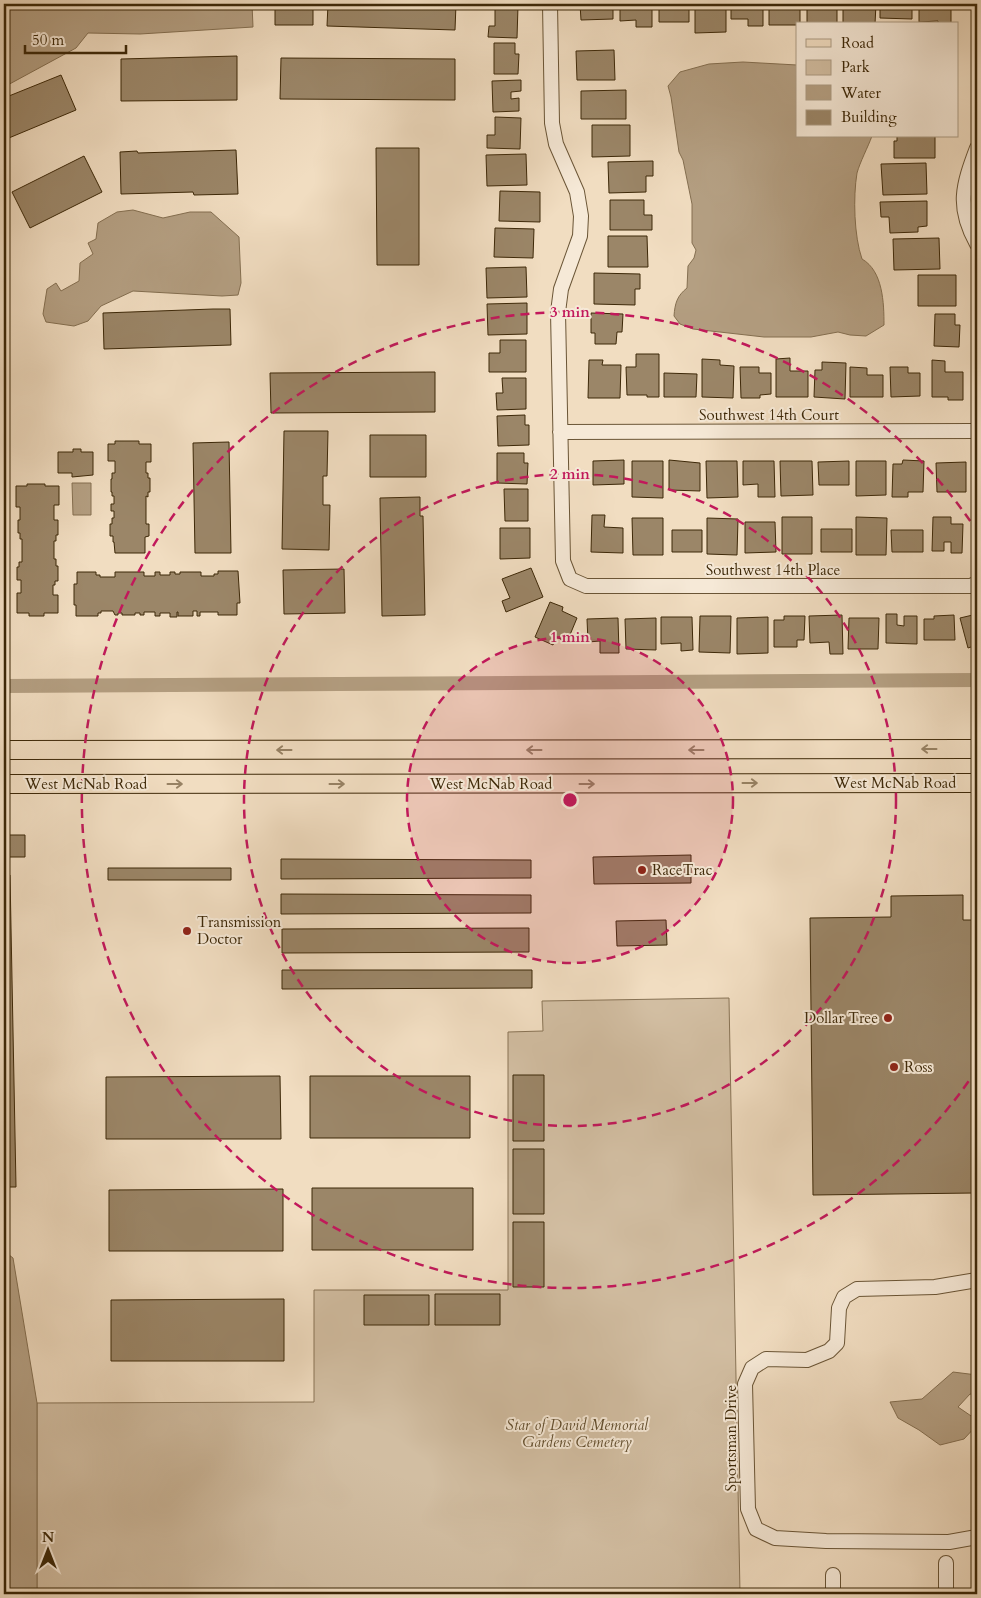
<svg xmlns="http://www.w3.org/2000/svg" width="981" height="1598" font-family="Cardo,serif">
<style>
.green{fill:#d2bea2;stroke:#887355}
.water{fill:#b49f82;stroke:#846f51}
.lines{fill:none;stroke-linecap:round;stroke-linejoin:round}
.canal{stroke:#b49f82;stroke-width:14}
.building{fill:#9b8668;stroke:#3d2808}
.minor-casing{stroke:#6a5536;stroke-width:16}
.major-casing{stroke:#3d2808;stroke-width:20}
.minor{stroke:#f6e9d7;stroke-width:14}
.major{stroke:#f1ddc1;stroke-width:18}
.oneway{stroke:#978264}
.ring{fill:none;stroke:#c2185b;stroke-width:2.5;stroke-dasharray:9 6}
.poi-dot{fill:#8f2418;stroke:#f6e9d7;stroke-width:2}
.labels{text-anchor:middle;dominant-baseline:central;stroke-width:4;stroke-linejoin:round;paint-order:stroke}
.street-label{font-size:15px;fill:#3d2808;stroke:#f6e9d7}
.poi-label{font-size:15px;fill:#3d2808;stroke:#f6e9d7;text-anchor:start}
.park-label{font-size:15px;font-style:italic;fill:#624e2e;stroke:#f6e9d7}
.centre{fill:#c2185b;stroke:#f6e9d7;stroke-width:2.5}
.ring-label{font-size:15px;text-anchor:middle;font-weight:bold;fill:#c2185b;stroke:#f6e9d7;stroke-width:4;stroke-linejoin:round;paint-order:stroke}
</style>
<rect width="100%" height="100%" fill="#f1ddc1"/>
<filter id="stains"><feTurbulence type="fractalNoise" baseFrequency=".004" numOctaves="4"/><feColorMatrix values="0 0 0 0 .2 0 0 0 0 .09 0 0 0 0 .02 0 0 0 .5 -.17"/></filter>
<radialGradient id="worn" r=".72"><stop offset=".6" stop-color="#630" stop-opacity="0"/><stop offset="1" stop-color="#630" stop-opacity=".3"/></radialGradient>
<path class="green" d="M729,998l11,596h-703v-191l277,-1v-112h194v-258l35,-1 -1,-30z"/>
<path class="water" d="M4,4h248l1,23 -113,7 -52,-1 -12,15 -72,39z
M743,62l54,3v71h75c-4,11 -12,26 -15,37 -4,24 -3,63 5,86 21,12 22,44 22,66l-18,11 -16,-1 -12,-3 -27,5h-47l-71,-8 -13,-5 -6,-8c1,-13 3,-20 13,-28l1,-22 6,-8 2,-8 -4,-7v-39l-9,-44 -4,-8 -8,-55 -3,-11 12,-14 29,-8z
M133,210l30,8 27,-6h21l28,25 2,46 -3,12 -16,1 -89,-5 -32,15 -13,15 -14,5 -28,-4 -3,-8 4,-25 9,-6 5,8 18,-10 1,-18 13,-9 -5,-11 8,-4 2,-16 19,-11z
M72,483h19v32h-18z
M4,1251l9,7 24,145v191h-33z
M953,1372l24,3v20l-7,-1 -12,13 19,13v5l-13,14 -24,6 -21,-15 -21,-12 -8,-16 32,-3z"/>
<g class="lines">
<path class="canal" d="M4,686l973,-6"/>
</g>
<path class="building" d="M275,4h38v21h-38z
M328,4h128l-1,26 -128,-4z
M580,4h33v15l-32,1z
M620,4h32v23h-16v-7l-16,1z
M659,4h30v18h-30z
M695,4h31v28l-31,1z
M731,4h32v22h-15v-7h-17z
M769,4h31v20h-3v1h-28z
M807,4h30v19l-30,1z
M843,4h12v4h7v-4h14l-1,20h-32z
M880,4h32v15l-32,-1z
M919,4h32v20h-13v-3l-19,1z
M495,6h23l-1,32 -29,-1 1,-11h6z
M494,43h21v11h4l-1,20h-24z
M614,50l1,30h-38l-1,-29z
M237,56v44l-116,1v-42z
M281,58l174,1v41l-175,-1z
M61,75l15,35 -72,30v-42z
M521,80v11l-10,1v7l8,-1v13l-26,1 -1,-31z
M626,90v29h-45v-28z
M495,117l26,1 -1,31 -33,-1v-13h8z
M592,125h38v31l-38,1z
M897,136h38v22h-41v-17h3z
M376,148h43v117h-42z
M236,150l2,44 -44,1 -1,-3 -72,2 -1,-42 17,-1 1,2z
M526,154l1,31 -40,1 -1,-31z
M84,156l18,36 -72,36 -18,-36z
M653,161v15h-7v16l-37,1 -1,-31z
M926,163l1,31 -44,1 -2,-31z
M500,191l40,1v30l-41,-1z
M610,200h34v15h8v15h-42z
M927,201v25l-9,1v5l-28,1 -1,-16h-8l-1,-15z
M495,228l39,1 -1,29 -39,-1z
M608,236h39l1,31h-40z
M939,238l1,31 -46,1 -1,-31z
M526,267l1,30 -40,1 -1,-30z
M594,273l46,1v15h-5v16l-41,-1z
M918,275h38v31h-38z
M527,303v31l-39,1 -1,-31z
M213,309h17l1,36 -127,4 -1,-36z
M591,313l32,1 -1,18h-5l-1,12h-21v-11h-4z
M935,314h20v11h5l-1,22 -25,-1z
M500,340h26v32h-37v-19h11z
M636,354h23v43h-12v-2h-20l-1,-28h10z
M790,358v13h18v26h-32v-38z
M702,359l18,1v5l14,1 -1,32 -31,-1z
M589,360h14l-1,5h19l-1,33h-32z
M932,360l13,1v11h18v28h-15v-3h-16z
M822,362l24,1 -1,36 -31,-2 1,-27h7z
M740,367h19v6h12v21l-11,1v3h-19z
M850,367l17,1v7h16v22h-33z
M890,367h18v6h12v23l-29,1z
M435,372v40l-164,1 -1,-40z
M664,373l33,1 -1,23h-32z
M502,378h24v31l-29,1 -1,-17h7z
M525,415v10h4v20l-31,1 -1,-30z
M284,431h44l-1,45h-4v29h7l-1,45 -47,-1z
M370,435h56v42h-56z
M115,441h24v3h12v18h-5v11h2v5h2v14h-2v5l-2,-1v28h3v12l-4,1v16h-30l-1,-11h-1v-6h-3v-12h2v-6h2v-7h-3v-7h3v-8h-2v-4h-1v-13h1v-6h3v-12h-7v-17h7z
M229,442l2,111h-36l-2,-110z
M73,449h8v3h12v23l-21,2v-4h-14v-21h15z
M497,453h27v10h4l-1,21 -30,-1z
M624,460v24l-31,1v-24z
M669,460l31,3v28l-31,-1z
M903,460l21,1 -1,31h-15v5h-16l1,-33h9z
M632,461h31v37l-31,-1z
M706,461h31l1,36 -31,1z
M743,461h31l1,36h-17v-13l-15,1z
M780,461h32l1,34 -32,1z
M849,461v24h-30l-1,-23z
M856,461h30v34l-30,1z
M966,462v30h-29l-1,-29z
M27,484h18v2h14v19h-5v15h4v15h-2v6h-2v18h2v7h2v15h-3v4h-2v10h5v18h-14v3h-15v-3h-12v-20h4v-13h-4v-13h2v-5h3v-23h-2v-6h-2v-13h2v-13h-4v-21h11z
M504,489h24v32h-23z
M420,497v19h3l2,99 -43,1 -2,-118z
M592,515h13l-1,12 19,1v25l-32,-1z
M782,517h30v37h-30z
M856,517l31,1 -1,37h-30z
M933,517h18v7h12l-1,29h-11v-11h-7v9h-12z
M632,518h31v37h-30z
M707,518l31,1 -1,36 -30,-1z
M745,522h30l1,30 -31,1z
M500,528h30v30l-30,1z
M821,529h31v23h-31z
M672,530h30v22h-30z
M891,530h32v22h-31z
M531,568l12,29 -37,15 -4,-11 8,-3 -8,-19z
M344,569l1,44 -61,1 -1,-44z
M218,571h20l2,32h-3v12h-19v-3h-18v4h-3v-5h-4v5h-15v-4h-1v5h-7v-4h-10v3h-5v-4h-11v3h-4v-2h-5v2h-13v-2h-4v2h-3l-2,-4h-12v2h-3v3h-22v-11h-2v-21h3v-12h19v3h4v2h15v-5h29v4h11v-4h5v3h10v-3h5v2h5v-2h21v4h13v-2h4z
M550,602l13,5 -1,4 15,7 -10,24 -11,-5 -3,8 -18,-8z
M886,614h11v11l7,1v-10h13v28l-31,-1z
M977,614v31l-9,3 -8,-30z
M842,615l1,39h-13l-1,-12 -19,1 -1,-27z
M954,615l1,25h-31v-21h10v-3z
M700,616h31l-1,37 -31,-1z
M784,616h21l-1,24h-7v7h-23v-27h10z
M661,617h31l1,33 -12,1v-8l-20,1z
M768,617v36l-31,1v-36z
M618,618l1,35h-19v-12l-12,1 -1,-23z
M656,618v32l-30,-1 -1,-30z
M849,618h30l-1,31h-30z
M4,835h21v22h-21z
M691,855v28l-97,1 -1,-27z
M281,859l250,1v18l-250,1z
M108,868h123v12h-123z
M4,875h6l6,312h-12z
M281,894l250,1v18l-250,1z
M963,895v25h11l1,83h2v128h-4l1,62 -161,2 -3,-277 81,-1v-21z
M666,920l1,25 -50,1 -1,-25z
M529,928v24l-247,1v-24z
M282,970h250v18l-250,1z
M513,1075h31v66h-31z
M280,1076l1,63h-175v-62z
M310,1076h160v62h-160z
M513,1149h31v65h-31z
M312,1188h161v62h-161z
M283,1189v62h-174v-61z
M513,1222h31v65h-31z
M435,1294h65v31h-65z
M364,1295h65v30h-65z
M284,1299v62h-173v-61z"/>
<g class="lines">
<g class="minor-casing">
<path id="minor" d="M550,4l2,119 4,21 21,48 4,24 -1,20 -19,53 -3,23 5,249 7,18 16,7h385l6,-3
M977,148c-14,37 -21,59 0,96
M560,432l417,-1
M977,1280l-42,7 -78,2 -13,8 -5,11 -2,35 -8,8 -22,9 -41,-1 -14,9 -7,16 3,125 8,20 19,9 51,3 123,1 28,-5
M946,1563v31
M833,1575v19"/>
</g>
<g class="major-casing">
<path id="major" d="M4,750l973,-1
M4,784l973,-1"/>
</g>
<use href="#minor" class="minor"/>
<use href="#major" class="major"/>
</g>
<defs><path id="oneway-shaft" d="M-6 0H5M1.5-3L5.5 0L1.5 3" fill="none" stroke-width="1.6" stroke-linecap="round" stroke-linejoin="round" transform="scale(1.25)"/></defs>
<g class="oneway">
<use href="#oneway-shaft" transform="translate(929 749) rotate(180)"/>
<use href="#oneway-shaft" transform="translate(284 750) rotate(180)"/>
<use href="#oneway-shaft" transform="translate(534 750) rotate(180)"/>
<use href="#oneway-shaft" transform="translate(696 750) rotate(180)"/>
<use href="#oneway-shaft" transform="translate(750 783)"/>
<use href="#oneway-shaft" transform="translate(175 784)"/>
<use href="#oneway-shaft" transform="translate(337 784)"/>
<use href="#oneway-shaft" transform="translate(587 784)"/>
</g>
<circle cx="570" cy="800" r="163" fill="#c2185b" fill-opacity=".12"/>
<g class="ring">
<circle cx="570" cy="800" r="163"/>
<circle cx="570" cy="800" r="326"/>
<path d="M977 1069A488 488 0 1 1 977 531"/>
</g>
<g class="poi-dot">
<circle cx="642" cy="870" r="5"/>
<circle cx="187" cy="931" r="5"/>
<circle cx="888" cy="1018" r="5"/>
<circle cx="894" cy="1067" r="5"/>
</g>
<g class="labels">
<g class="street-label">
<text x="769" y="415">Southwest 14th Court</text>
<text x="773" y="570">Southwest 14th Place</text>
<text x="895" y="783">West McNab Road</text>
<text x="86" y="784">West McNab Road</text>
<text x="491" y="784">West McNab Road</text>
<text transform="translate(731 1438) rotate(-90)">Sportsman Drive</text>
</g>
<g class="poi-label">
<text x="652" y="870">RaceTrac</text>
<text x="197" y="922">Transmission<tspan x="197" dy="17">Doctor</tspan></text>
<text x="878" y="1018" text-anchor="end">Dollar Tree</text>
<text x="904" y="1067">Ross</text>
</g>
<g class="park-label">
<text x="577" y="1425">Star of David Memorial<tspan x="577" dy="17">Gardens Cemetery</tspan></text>
</g>
</g>
<circle cx="570" cy="800" r="8" class="centre"/>
<g class="ring-label">
<text x="570" y="317">3 min</text>
<text x="570" y="479">2 min</text>
<text x="570" y="642">1 min</text>
</g>
<rect width="981" height="1598" fill="none" stroke="#f1ddc1" stroke-width="20"/>
<rect x="5" y="5" width="971" height="1588" fill="none" stroke="#3d2808" stroke-width="2.5"/>
<rect x="10" y="10" width="961" height="1578" fill="none" stroke="#3d2808"/>
<rect x="796" y="22" width="162" height="115" fill="#f6e9d7" stroke="#ac9c84"/>
<rect x="806" y="39" width="25" height="8" fill="#f1ddc1" stroke="#ac9c84"/>
<text x="841" y="48" font-size="15" fill="#3d2808">Road</text>
<rect x="806" y="60" width="25" height="15" fill="#d2bea2" stroke="#ac9c84"/>
<text x="841" y="72" font-size="15" fill="#3d2808">Park</text>
<rect x="806" y="85" width="25" height="15" fill="#b49f82" stroke="#ac9c84"/>
<text x="841" y="98" font-size="15" fill="#3d2808">Water</text>
<rect x="806" y="110" width="25" height="15" fill="#9b8668" stroke="#ac9c84"/>
<text x="841" y="122" font-size="15" fill="#3d2808">Building</text>
<g transform="translate(48 1550)" stroke="#f6e9d7" stroke-width="4" paint-order="stroke">
<path d="M0-4L9 19L0 12L-9 19Z" fill="#3d2808"/>
<text y="-8" font-size="14" font-weight="bold" text-anchor="middle" fill="#3d2808">N</text>
</g>
<path d="M25 45v8h101v-8" fill="none" stroke="#3d2808" stroke-width="2.5"/>
<text x="32" y="45" font-size="15" fill="#3d2808" stroke="#f6e9d7" stroke-width="4" paint-order="stroke">50 m</text>
<rect width="100%" height="100%" filter="url(#stains)"/>
<rect width="100%" height="100%" fill="url(#worn)"/>
</svg>
